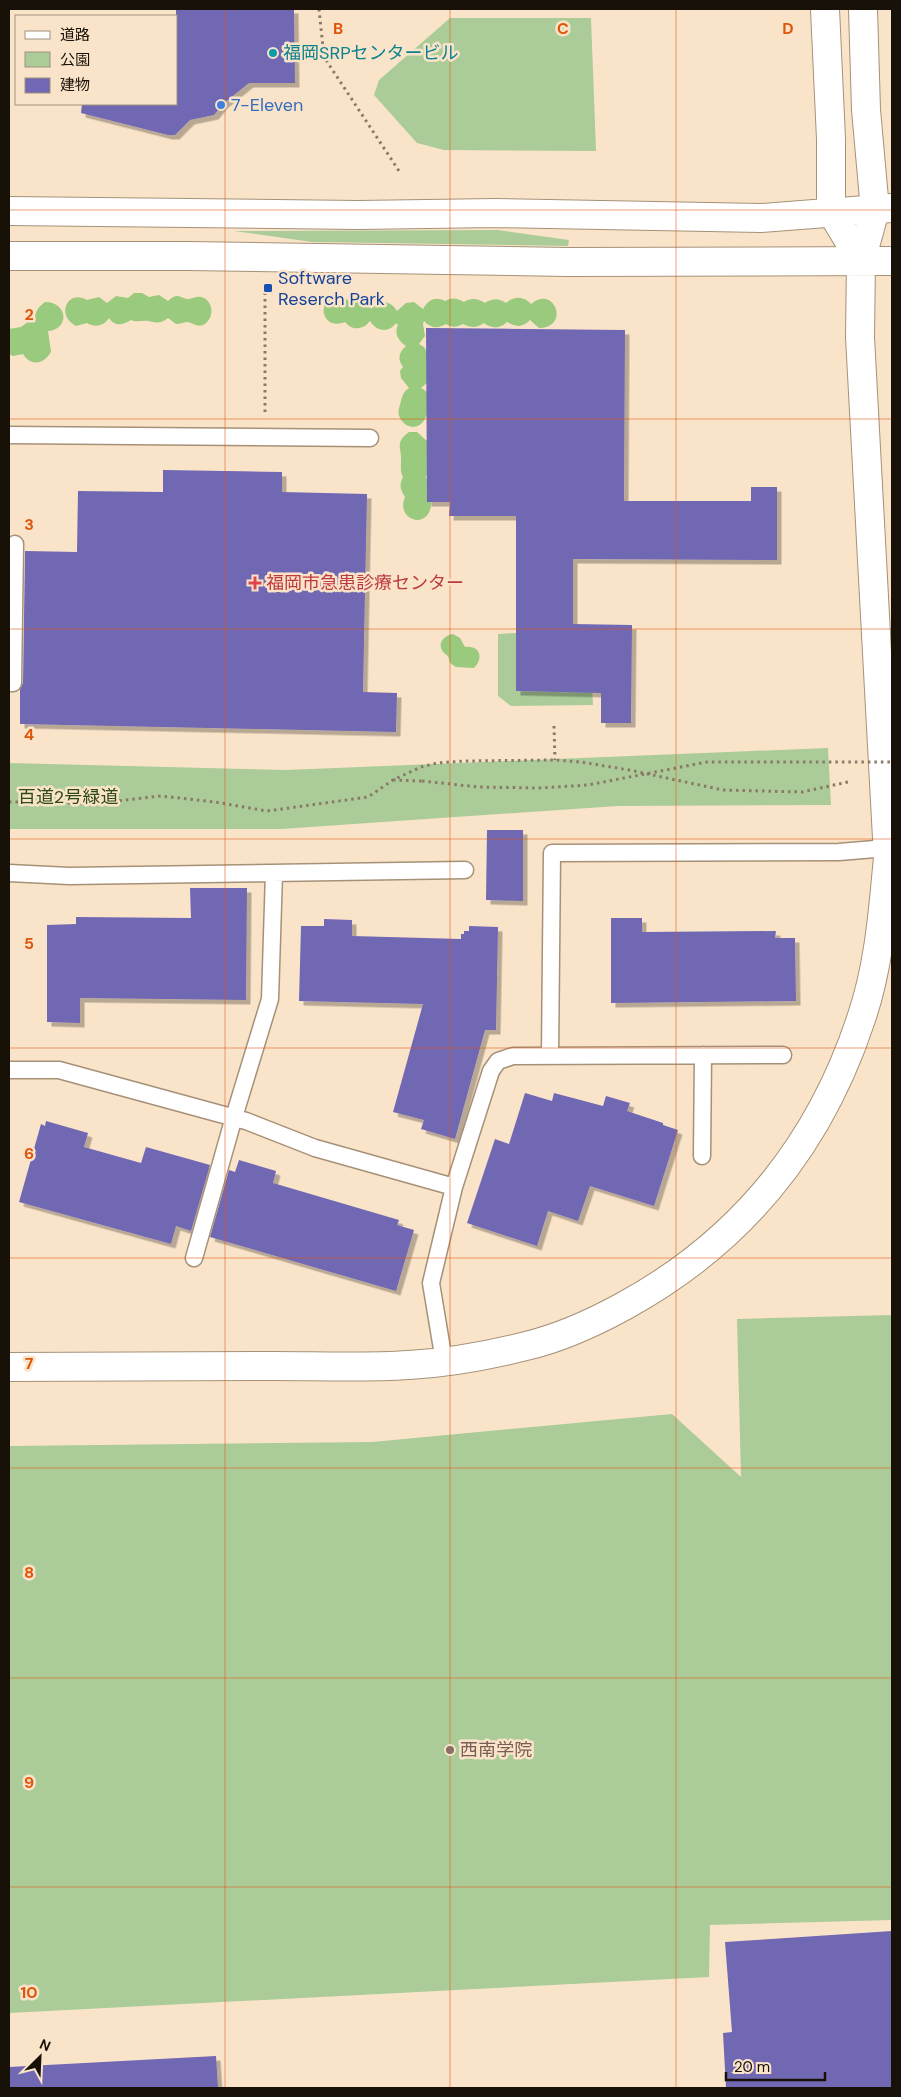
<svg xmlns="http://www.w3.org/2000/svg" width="901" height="2097" font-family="'DM Sans','Noto Sans JP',sans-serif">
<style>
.green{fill:#abcc99}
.forest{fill:#99ca7d}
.building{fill:#7167b4;filter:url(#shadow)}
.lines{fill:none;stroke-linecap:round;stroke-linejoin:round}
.service-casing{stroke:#a69178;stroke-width:19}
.tertiary-casing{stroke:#a69178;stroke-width:30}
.path{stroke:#897a68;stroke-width:3;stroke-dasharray:2.5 4;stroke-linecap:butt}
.service{stroke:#fff;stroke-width:16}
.tertiary{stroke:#fff;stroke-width:28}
.path-bridge{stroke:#897a68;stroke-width:3;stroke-dasharray:2.5 4;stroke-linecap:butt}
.grid{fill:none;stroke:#de550c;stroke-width:1;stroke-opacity:0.55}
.culture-dot{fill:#0f9aa8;stroke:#fae4c9;stroke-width:2}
.shop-dot{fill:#3f7fe0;stroke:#fae4c9;stroke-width:2}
.transit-dot{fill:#1a4fb4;stroke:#fae4c9;stroke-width:2}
.health-dot{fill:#e0444e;stroke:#fae4c9;stroke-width:2}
.education-dot{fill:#8d6e63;stroke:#fae4c9;stroke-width:2}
.labels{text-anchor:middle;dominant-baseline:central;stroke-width:5;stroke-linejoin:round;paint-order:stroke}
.culture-label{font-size:18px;fill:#0d838f;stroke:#fae4c9;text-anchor:start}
.shop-label{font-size:18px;fill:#366cbe;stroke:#fae4c9;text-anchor:start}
.transit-label{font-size:18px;fill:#164399;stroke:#fae4c9;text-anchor:start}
.health-label{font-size:18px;fill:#be3a42;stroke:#fae4c9;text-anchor:start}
.park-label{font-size:18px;fill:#2b4a15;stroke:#fae4c9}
.education-label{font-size:18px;fill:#785e54;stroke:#fae4c9;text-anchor:start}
.grid-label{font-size:16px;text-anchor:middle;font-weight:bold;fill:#de550c;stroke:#fae4c9;stroke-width:5;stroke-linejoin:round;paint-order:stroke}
</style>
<defs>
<filter id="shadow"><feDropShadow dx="4.5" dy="4.5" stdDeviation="0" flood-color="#0004"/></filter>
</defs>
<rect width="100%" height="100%" fill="#fae4c9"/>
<path class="green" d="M450,18h141l5,133 -152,-1 -27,-7 -43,-48 5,-15z
M498,230l71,10 -1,6 -256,-4 -78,-11z
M516,633v58l56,1 20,-5 1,18 -82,1 -13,-10v-62z
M828,748l3,57 -213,1 -337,23h-272v-66l277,7z
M892,1315v605l-182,5 -1,52 -700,36v-567l363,-4 300,-28 69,63 -4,-158z"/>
<path class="forest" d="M134,293h8l7,4 10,-2 9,6c11,-10 12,-2 21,-2 4,0 7,-3 12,-2 13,3 14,22 2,28 -7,2 -10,-2 -15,-3 -3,0 -8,2 -12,2l-8,-6c-8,6 -11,5 -20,3 -5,-1 -11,2 -17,-1 -8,5 -16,7 -22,-2 -5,8 -14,10 -22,5l-11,3c-21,-11 -8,-37 11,-26l12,-3 8,6 9,-7 12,2z
M333,295h8l9,7c9,-4 16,-1 21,7 8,-10 19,-9 26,2l9,-8 8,-1 9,7c5,-9 12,-13 22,-8 7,-4 12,-3 19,1 8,-5 14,-3 21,1 8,-5 13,-5 21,0 8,-7 18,-7 25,1 23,-20 40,23 8,24l-9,-8c-8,8 -14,7 -23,2 -7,7 -15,7 -23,1 -8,5 -12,5 -21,1 -6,3 -11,4 -17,0 -8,5 -16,4 -22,-3l-1,3 2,12 -6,8 5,3 4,7 -2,11c6,9 4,17 -5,23 7,3 9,8 8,16 -4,38 -35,21 -30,4 3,-8 2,-15 10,-20l-8,-10 -1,-7 3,-4c-6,-8 -4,-15 3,-21 -8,-5 -12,-13 -8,-21l-2,-2c-7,10 -19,9 -26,-2 -7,9 -18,10 -25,1 -20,8 -30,-15 -12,-27z
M45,302c23,0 25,27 3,29l3,21c-7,12 -20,15 -28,2l-10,2 -4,-2v-25l12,-2 8,-6h6c0,-9 2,-13 10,-19z
M409,432h8l11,10 1,30 -3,5c4,6 4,12 5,19 4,37 -37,26 -26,1 -5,-8 -6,-12 -2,-20 -3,-6 -2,-10 -2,-16 1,-13 -7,-18 8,-29z
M453,634l7,4 5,9c15,-2 19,11 9,21l-18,-1 -6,-4 -2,-7c-13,-8 -7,-20 5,-22z"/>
<path class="building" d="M176,9h118l1,74h-46l-25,20 -10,12 -24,5 -15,15h-7l-87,-22 1,-9h94z
M426,328l199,2 -1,171h127v-14h26v73l-204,-1v65l59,1 -1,98h-30v-30l-85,-2v-175h-67l1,-14h-23z
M163,470l119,2v20l85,2 -4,198 34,1 -1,39 -376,-8v-35l3,-6 2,-132 52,1 1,-61 85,1z
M487,830h36v71l-37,-1z
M190,888h57l-1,112 -166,-2v25l-33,-1v-97l29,-1v-7l115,1z
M611,918h31v14l134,-1 -1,7h20l1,63 -185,2z
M324,919l28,1v16l109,3v-5h3v-3h5v-5l29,1 -2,103h-11l-30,109 -34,-10 3,-9 -31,-8 30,-108 -124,-3 2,-75h23z
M525,1093l27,8 2,-8 49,13 3,-10 24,7 -3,8 36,12v2l15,5 -24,76 -64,-20 -12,35 -30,-10 -11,35 -70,-23 28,-84 14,5z
M46,1121l42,12 -4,14 57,16 5,-16 64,18 -19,66 -15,-5 -5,18 -152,-42 22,-78 4,2z
M239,1160l37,11 -3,12 126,37 -2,5 17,5 -18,61 -186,-54 19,-67 6,2z
M892,1931v157h-166l-3,-55 9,-1 -7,-90z
M216,2056l2,32h-208l-1,-21z"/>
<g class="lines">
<g class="service-casing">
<path id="service" d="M9,435l361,3
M9,683h4l2,-139
M9,873l60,3 396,-6
M550,1056l2,-203 287,-1 48,-4
M9,1070h50l187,51 69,27 139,39
M702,1156l1,-101
M194,1258l40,-141 36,-118 4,-126
M444,1361l-13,-78 23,-96 37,-116 7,-10 15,-5 270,-1"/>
</g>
<g class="tertiary-casing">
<path id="tertiary" d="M825,9l6,130v72l30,50
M9,211l349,4 137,-2 266,5 130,-10
M9,256h178l381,6 324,-1
M9,1367c88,0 176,-1 265,-1 45,0 90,2 135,-1 36,-2 81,-10 117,-19 34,-8 67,-23 98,-40 117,-64 195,-160 237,-287 18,-52 22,-108 27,-162l-28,-520 1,-76 14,-51 -9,-100 -3,-101"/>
</g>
<path class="path" d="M319,9l5,48 77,117
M265,412v-124
M554,726l1,34
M393,780l29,1
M9,802l92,1 60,-7 54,6 52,9 101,-14 25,-17 28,-13 16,-4 27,-2 91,-1 26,2 48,8 94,20 79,2 46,-10"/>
<use href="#service" class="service"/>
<use href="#tertiary" class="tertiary"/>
<path class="path-bridge" d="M422,781l56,6 61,1 49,-3 119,-23h185"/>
</g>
<path class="grid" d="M225,9v2079M450,9v2079M676,9v2079M9,210h883M9,419h883M9,629h883M9,839h883M9,1048h883M9,1258h883M9,1468h883M9,1678h883M9,1887h883"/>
<circle class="culture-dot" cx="273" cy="53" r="5"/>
<circle class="shop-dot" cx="221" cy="105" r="5"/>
<rect class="transit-dot" x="263" y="283" width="10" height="10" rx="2.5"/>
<path class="health-dot" d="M252.5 575.5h5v5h5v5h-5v5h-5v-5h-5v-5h5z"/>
<circle class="education-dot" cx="450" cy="1750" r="5"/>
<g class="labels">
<g class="culture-label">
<text x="283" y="53">福岡SRPセンタービル</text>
</g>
<g class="shop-label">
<text x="231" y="105">7-Eleven</text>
</g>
<g class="transit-label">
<text x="278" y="278">Software<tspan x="278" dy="21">Reserch Park</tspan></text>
</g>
<g class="health-label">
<text x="266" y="583">福岡市急患診療センター</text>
</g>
<g class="park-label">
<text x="68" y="797">百道2号緑道</text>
</g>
<g class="education-label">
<text x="460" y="1750">西南学院</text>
</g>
</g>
<g class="grid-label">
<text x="338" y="34">B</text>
<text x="563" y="34">C</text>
<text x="788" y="34">D</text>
<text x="29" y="320">2</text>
<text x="29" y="530">3</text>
<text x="29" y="740">4</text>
<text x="29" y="949">5</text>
<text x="29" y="1159">6</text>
<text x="29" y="1369">7</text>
<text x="29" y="1578">8</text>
<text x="29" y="1788">9</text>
<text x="29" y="1998">10</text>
</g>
<rect width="901" height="2097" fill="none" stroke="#181108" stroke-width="20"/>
<rect x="15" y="15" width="162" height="90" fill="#fae4c9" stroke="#a0907c"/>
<rect x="25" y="31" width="25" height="8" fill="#ffffff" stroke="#a0907c"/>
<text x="60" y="40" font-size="15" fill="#181108">道路</text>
<rect x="25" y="52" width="25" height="15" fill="#abcc99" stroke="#a0907c"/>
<text x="60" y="65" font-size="15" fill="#181108">公園</text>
<rect x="25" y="78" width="25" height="15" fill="#7167b4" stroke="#a0907c"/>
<text x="60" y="90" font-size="15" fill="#181108">建物</text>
<g transform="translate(40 2057) rotate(24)" stroke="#fae4c9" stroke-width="4" paint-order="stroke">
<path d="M0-4L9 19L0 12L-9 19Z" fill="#181108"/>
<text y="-8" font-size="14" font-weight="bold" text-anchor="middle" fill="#181108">N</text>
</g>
<path d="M726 2072v8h99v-8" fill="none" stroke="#181108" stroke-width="2.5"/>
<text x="734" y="2072" font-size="15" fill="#181108" stroke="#fae4c9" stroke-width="4" paint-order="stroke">20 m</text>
</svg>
